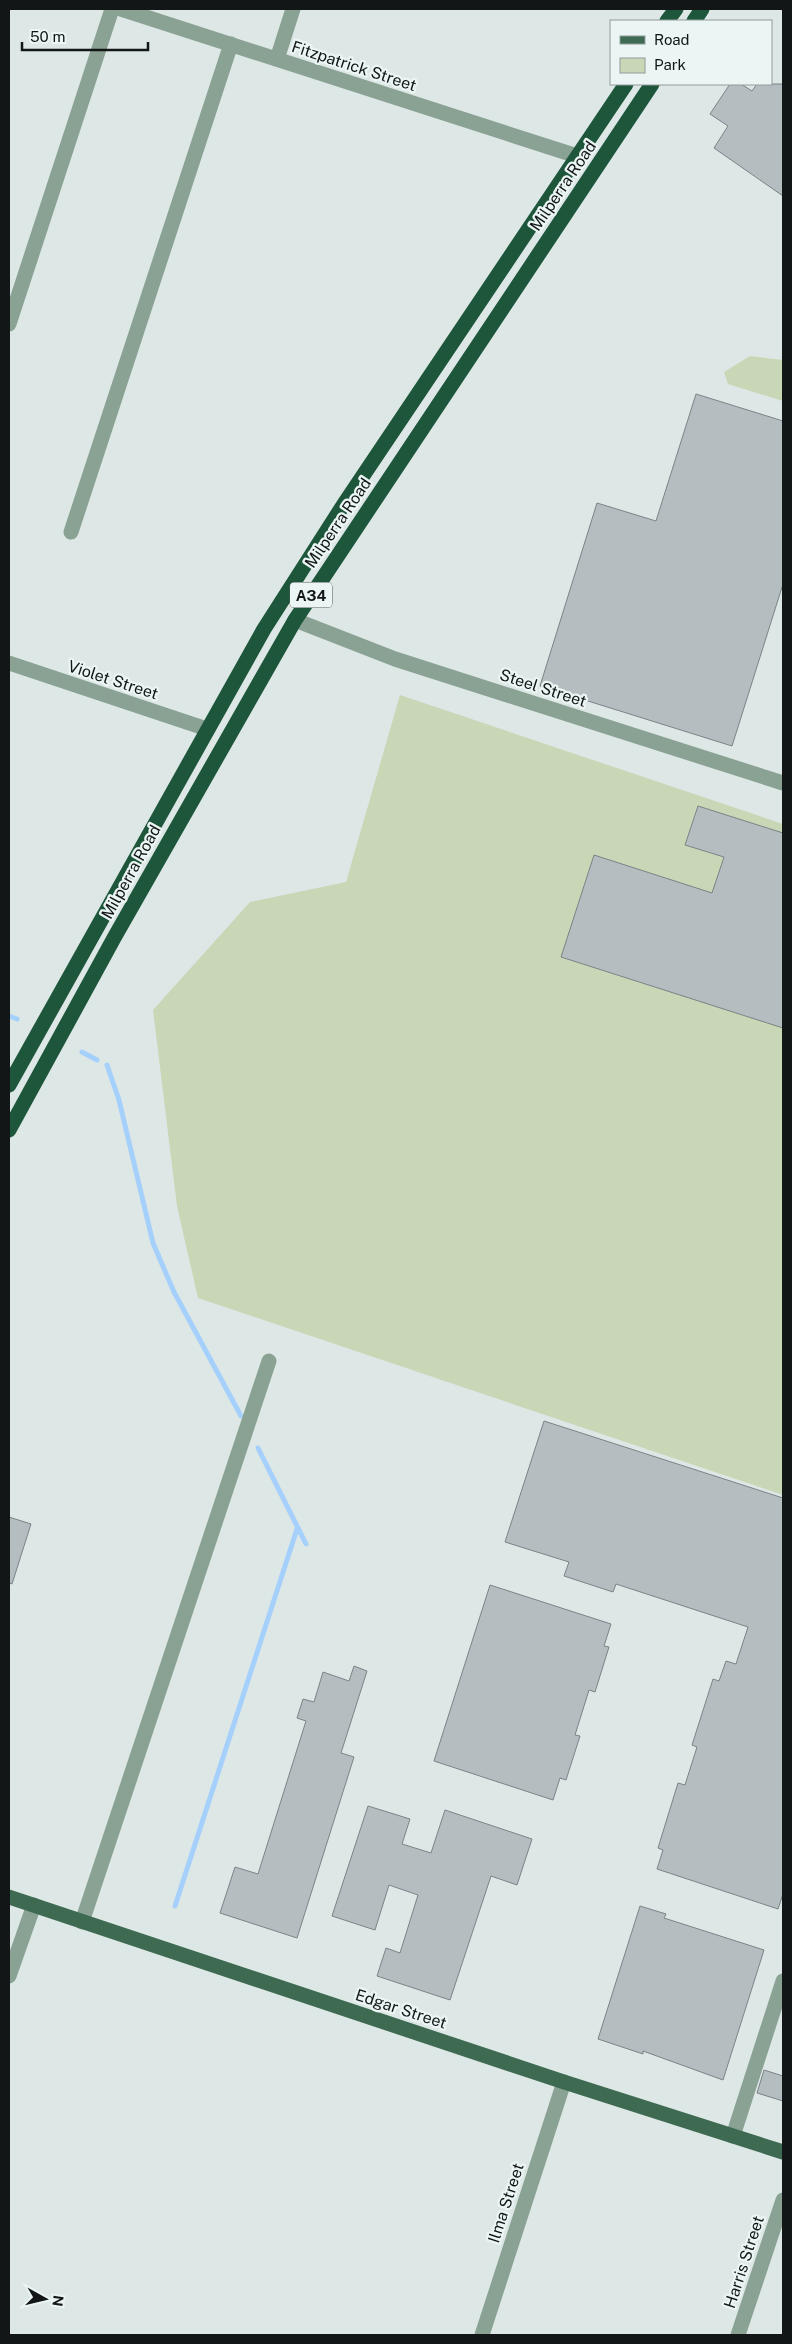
<svg xmlns="http://www.w3.org/2000/svg" width="792" height="2344" font-family="'Public Sans',sans-serif">
	<style>
		.green { fill: #c8d7b6 }
		.lines { fill: none; stroke-linecap: round; stroke-linejoin: round }
		.stream { stroke: #a6d0fc; stroke-width: 5 }
		.building { fill: #b4bdc0; stroke: #7b8386 }
		.minor { stroke: #8aa293; stroke-width: 15 }
		.major { stroke: #3d6a51; stroke-width: 15 }
		.highway { stroke: #1d563a; stroke-width: 15 }
		.labels { text-anchor: middle; dominant-baseline: central; stroke-width: 4.5; stroke-linejoin: round; paint-order: stroke }
		.shield { fill: #eaf5f4; stroke: #535959; stroke-width: 1 }
		.shield-label { font-size: 15px; font-weight: bold; fill: #121616 }
		.street-label { font-size: 16px; fill: #121616; stroke: #eaf5f4 }
	</style>
	<rect width="100%" height="100%" fill="#dde7e6"/>
	<!-- green -->
	<path class="green" d="M750,356l33,4v41l-55,-17 -4,-12z
		M400,695l383,129v671l-585,-197 -21,-92 -24,-196 97,-108 96,-20z"/>
	<g class="lines">
		<!-- stream -->
		<path class="stream" d="M9,1016l8,3
			M82,1052l15,8
			M107,1065l12,35 34,143 21,49 67,124
			M258,1448l48,96
			M175,1906l122,-377"/>
	</g>
	<!-- building -->
	<path class="building" d="M730,84h11l11,7 5,-7h26v112l-69,-48 14,-22 -18,-12z
		M696,394l87,27v163l-51,162 -192,-60 57,-183 59,18z
		M698,806l85,27v195l-222,-71 33,-102 118,38 12,-36 -39,-12z
		M544,1421l239,77v396l-5,15 -121,-40 6,-19 -5,-2 20,-65 7,2 12,-38 -5,-2 21,-66 6,2 7,-20 10,3 12,-37 -132,-43 -3,8 -49,-16 5,-14 -64,-20z
		M9,1517l22,7 -19,60 -3,-1z
		M490,1585l121,39 -7,22 5,1 -14,45 -6,-2 -14,45 5,1 -14,44 -6,-2 -7,22 -119,-39z
		M354,1666l13,5 -26,82 13,4 -57,181 -77,-25 15,-46 23,7 48,-153 -9,-3 6,-19 11,3 9,-30 26,9z
		M368,1806l42,13 -8,25 29,9 14,-43 87,29 -15,46 -26,-9 -41,124 -73,-24 9,-28 14,5 18,-58 -29,-10 -14,45 -43,-14z
		M640,1906l26,8 -2,4 100,32 -41,130 -80,-29v3l-45,-15z
		M764,2070l19,6v25l-26,-8z"/>
	<g class="lines">
		<!-- minor -->
		<path class="minor" d="M121,9l456,147
			M277,59l16,-50
			M9,324l103,-315
			M71,532l160,-488
			M295,620l100,39 388,124
			M9,663l198,66
			M82,1922l187,-561
			M9,1976l25,-71
			M733,2136l50,-155
			M482,2335l82,-253
			M738,2335l45,-135"/>
		<!-- major -->
		<path class="major" d="M9,1897l555,185 219,70"/>
		<!-- highway -->
		<path class="highway" d="M667,21l9,-12
			M694,21l8,-12
			M9,1085l255,-456 80,-125 282,-420
			M9,1130l105,-192 181,-318 357,-536"/>
	</g>
	<g class="labels">
		<!-- shield labels -->
		<rect class="shield" x="290" y="582.5" width="42" height="25" rx="4"/>
		<g class="shield-label">
			<text x="311" y="595">A34</text>
		</g>
		<!-- street labels -->
		<g class="street-label">
			<text transform="translate(354 66) rotate(18)">Fitzpatrick Street</text>
			<text transform="translate(563 186) rotate(-56)">Milperra Road</text>
			<text transform="translate(338 523) rotate(-56)">Milperra Road</text>
			<text transform="translate(113 680) rotate(18)">Violet Street</text>
			<text transform="translate(543 688) rotate(18)">Steel Street</text>
			<text transform="translate(131 872) rotate(-61)">Milperra Road</text>
			<text transform="translate(401 2009) rotate(18)">Edgar Street</text>
			<text transform="translate(506 2203) rotate(-72)">Ilma Street</text>
			<text transform="translate(744 2262) rotate(-72)">Harris Street</text>
		</g>
	</g>
	<!-- border -->
	<rect width="792" height="2344" fill="none" stroke="#121616" stroke-width="20"/>
	<!-- legend -->
	<rect x="610" y="20" width="162" height="65" fill="#eaf5f4" stroke="#949c9b"/>
	<rect x="620" y="36" width="25" height="8" fill="#3d6a51" stroke="#949c9b"/>
	<text x="654" y="45" font-size="15" fill="#121616">Road</text>
	<rect x="620" y="58" width="25" height="15" fill="#c8d7b6" stroke="#949c9b"/>
	<text x="654" y="70" font-size="15" fill="#121616">Park</text>
	<!-- north arrow -->
	<g transform="translate(45 2299) rotate(98)" stroke="#eaf5f4" stroke-width="4" paint-order="stroke">
	<path d="M0-4L9 19L0 12L-9 19Z" fill="#121616"/>
	<text y="-8" font-size="14" font-weight="bold" text-anchor="middle" fill="#121616">N</text>
	</g>
	<!-- scale -->
	<path d="M22 42v8h126v-8" fill="none" stroke="#121616" stroke-width="2.5"/>
	<text x="30" y="42" font-size="15" fill="#121616" stroke="#eaf5f4" stroke-width="4" paint-order="stroke">50 m</text>
</svg>
